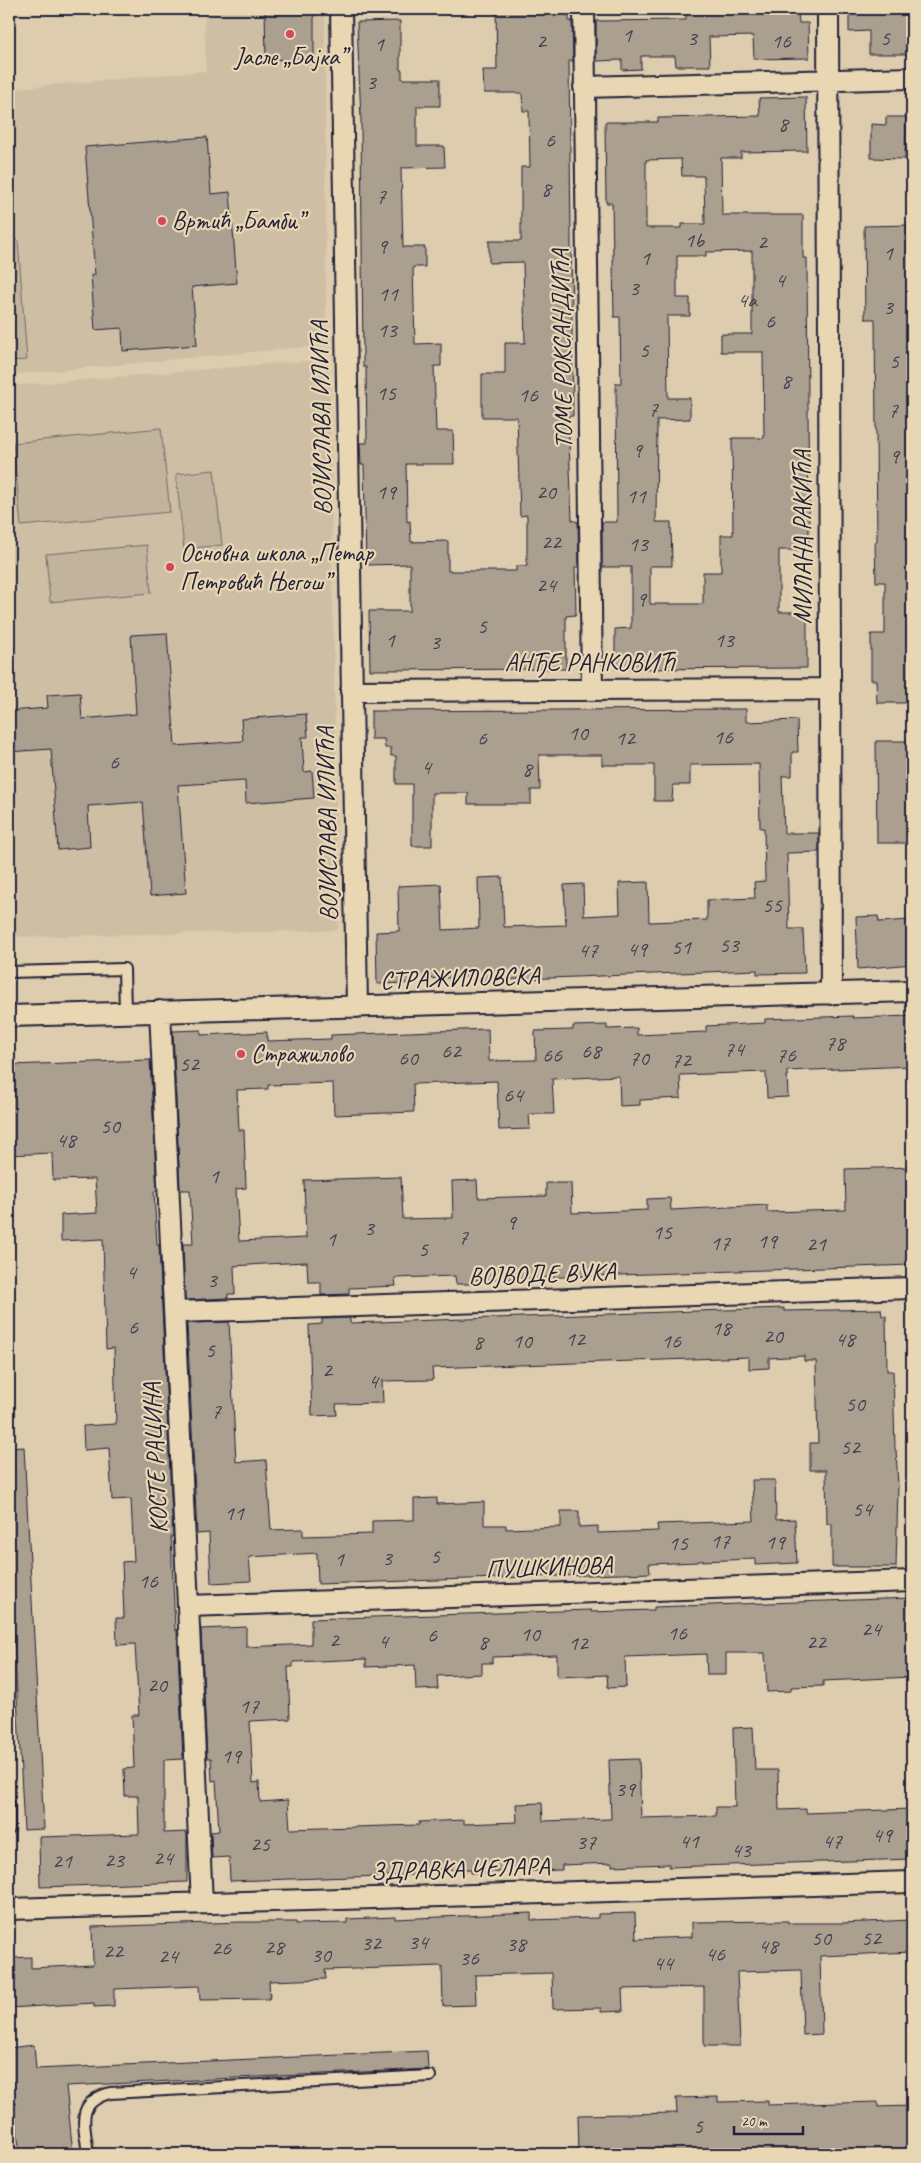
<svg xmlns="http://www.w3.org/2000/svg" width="921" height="2163" font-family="Caveat,sans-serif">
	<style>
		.built { fill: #cebea4 }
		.green { fill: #c1b39c; stroke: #726a6c }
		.building { fill: #ab9f8f; stroke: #22223b; fill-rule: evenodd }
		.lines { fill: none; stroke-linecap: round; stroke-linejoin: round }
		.service-casing { stroke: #22223b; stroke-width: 14 }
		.minor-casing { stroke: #22223b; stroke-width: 24 }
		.service { stroke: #e9d7b4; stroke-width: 10 }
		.minor { stroke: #e9d7b4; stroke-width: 20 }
		.poi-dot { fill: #d1495b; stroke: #e9d7b4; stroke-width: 2 }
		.labels { text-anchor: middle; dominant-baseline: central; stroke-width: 4.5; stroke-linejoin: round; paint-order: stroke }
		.number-label { font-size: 22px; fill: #444150 }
		.poi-label { font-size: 25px; fill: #22223b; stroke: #e9d7b4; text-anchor: start }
		.street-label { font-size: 25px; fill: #22223b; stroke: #e9d7b4 }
	</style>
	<rect width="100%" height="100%" fill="#ddccad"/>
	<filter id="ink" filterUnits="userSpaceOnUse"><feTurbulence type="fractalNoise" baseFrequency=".02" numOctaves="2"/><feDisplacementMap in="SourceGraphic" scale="10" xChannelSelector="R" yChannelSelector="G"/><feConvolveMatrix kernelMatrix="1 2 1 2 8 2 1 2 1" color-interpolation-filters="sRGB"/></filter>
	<g filter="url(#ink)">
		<!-- built -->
		<path class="built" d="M204,9h121l1,336 -317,30v-286l197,-18z
			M329,359l9,571 -329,7v-551z"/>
		<!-- green -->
		<path class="green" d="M18,240l9,120 -18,1v-120z
			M161,428l9,84 -149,14 -8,-83z
			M214,470l8,75 -38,4 -8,-75z
			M147,545l4,48 -101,9 -4,-48z"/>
		<!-- building -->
		<path class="building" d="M265,9h49v50l-48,1z
			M496,9h73v12h3l1,40h-4l4,355h-5l4,104 6,2 1,45h-4l1,48 -10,1v53l-196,1 -1,-59h41v-47l-44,1 -2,-100h-3l-1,-22h7l-1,-76h-3l-2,-247 -4,-98 43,-1v49h2v9h38v27h-23v40h27l1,21 -44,1 2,79h22v20h-12l2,77 26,-1v23h-7l2,65h17l1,33h-48l1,58 3,-1 1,21 37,-1v30h68v-5h11v-51l-7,1 -3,-99h-35v-43h23v-31h20l-2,-81 -34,1v-22h32v-74h9l-1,-56h-6l-1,-18h-38l-1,-23h14z
			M686,9h112l1,14h9l1,35 -55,1 -1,-23 -44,1 1,29h-34l-1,-10h-34v13l-19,1v-10l-26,1v-40l90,-1z
			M849,9h63v45h-43v-23l-20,1z
			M806,97l1,54 -66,1v6h-20l1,57h81v43h4l2,292h-30v62h28v56l-192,1v-40l16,-1v-61h-29v-45h15l-1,-139h5l-1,-66h-6l-2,-114h-6l-1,-81h53v-4l102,-2 -1,-18zM681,159l1,17h22l1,48h-23v4h-36v-68zM752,251v83h-31v18h42l1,86h-32l1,97h-12v37h-18v32h-53v-38h22l-1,-44h-15l1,-102 33,-1v-21h-22l-1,-82h23v-18h-13v-42h29v-4z
			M886,117h20l-1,42 -34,-1v-34l15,1z
			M207,137l4,57 19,-2 7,91 -45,4 5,58 -74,6 -1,-23 -27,2 -4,-55h4l-10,-128z
			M912,225v255h-3v62h3v161h-35l-1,-23h-5v-46h14v-52h-9l-1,-40h2l-2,-223h-10l-1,-93z
			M167,633l8,113 68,-5 -2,-22 65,-5 2,23h-6l2,35 8,-1 2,27 -68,5 -1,-22 -67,4 8,108 -36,3 -7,-94 -55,4 2,41 -32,3 -7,-101 -42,3v-41l39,-3 -1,-13 33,-2 2,26 54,-5 -5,-79z
			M746,709v13l51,-2 1,32h-6v24h-10l2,57h35v19l-32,1 2,76h14l2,44 -48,1v-4l-285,11v-4l-56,2v4l-39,1 -1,-52 23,-1 -1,-45 43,-2 2,46 36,-2 -1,-50 24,-1 2,50 62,-2 -2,-40 19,-1 1,32 36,-2 -1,-31 29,-1 1,40 58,-2v-20l48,-2 -1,-16 11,-1 -1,-53h-4l-1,-64 -69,1v20h-17l-1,16h-18v-36h-52v-10h-63l1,35h-9v14h-63v-11h-36v53h-20v-62h-16v-28h-5v-8h-6l-1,-9h-13v-28z
			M876,741h36v102h-35z
			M878,916l1,6 31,-2 2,44 -54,5 -2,-52z
			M853,1016v2l57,-2 2,50 -125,5 1,26 -21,1 -1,-26 -86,3 1,23 -41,2v5l-20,1 -1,-30 -67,3 2,35h-25l1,15 -31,1 -2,-49 -84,3 1,28 -80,3 -1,-32 -65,2v4l-31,1 2,40h5l2,58 -10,1 3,52 67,-3 -2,-58 97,-3 2,42 50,-1 -1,-37 25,-1 1,18 68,-2v-13h25l1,30 75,-3v-11l23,-1 1,12 96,-5v7l79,-2 -1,-41 67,-2v98l-438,15v4h-18l-1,-8 -60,2 1,8 -47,2v6l-28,1v-13h-13l-1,-20 -43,2 -30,2 1,28h-7v4l-43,2 -2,-56h10l-3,-54h-10l-7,-159 28,-1v5l66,-3v9l64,-2v-4l157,-6 1,32 47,-1 -1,-29 38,-1v-4l34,-1v4l30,-1v7l69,-3v-6l59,-3v-4z
			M150,1060l7,131h-3l3,54h2l14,291h-2l3,70 1,24h2l6,129 -19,1v73l23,-1v50l-147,5 -1,-50 100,-3 -1,-38h-13l-1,-27 10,-1 -2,-53h7l-4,-71 -18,1 -1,-27h8l-2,-56 12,-1 -3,-62 -19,1 -3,-52 -25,2 -1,-24 33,-2 -2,-76 -8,1 -3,-110 -42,2v-26l36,-2 -2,-34 -42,1 -1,-27 -43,2v-90z
			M784,1308v3l97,-2 1,7h4l1,55h6l2,79h1l2,36 -2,81h-64v-43h-5l-1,-54h-16v-27h8l-2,-82h-12v-5l-35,2v10l-20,1v-12l-317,11 1,12 -51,1 1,22 -47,1 1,11 -25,1 -3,-91 13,-1v-5l28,-1v5z
			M229,1322l7,140 30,-2 5,70 32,-1v7l69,-2v-13l42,-1v-21l23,-1v6l47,-2v23h22v4l55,-2v-16h18v16l19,-1v7l60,-2 -1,-7 97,-3 -2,-41h23l1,40 19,-1 2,44 -42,2v-6l-57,2v1l-49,2 1,9 -332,11 -1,-31 -68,4 2,24 -40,2 -2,-50 -12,1 -10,-211z
			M24,1447l20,382 -20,1 -15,-290v-92z
			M912,1598v79l-89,4v5l-32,1v4l-24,1 -2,-39h-39v22h-19l-1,-21 -81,3 1,30 -18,1 -1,-13 -50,2v-22l-65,2v6h-10v11l-45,2 1,13 -22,1 -1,-25 -49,2v-8l-73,3v5h-5l2,52 -40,2 3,62 6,-1 1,20 28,-2 2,29 129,-4v-3l45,-2v4l53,-2 -1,-18 26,-1 1,18 68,-2 -2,-59 30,-1 2,59 75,-2v-9h19l-2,-79 20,-1 2,43h23l1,40 27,-1v4l106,-4v50l-243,8v-3l-57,2v-3l-50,2v5l-91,3v-4l-58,2v4l-183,6 -1,-24 -17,1 -1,-26 8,-1 -3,-51 -4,1 -1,-23h-4l-6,-129 45,-2v20l65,-3v-25l280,-9v2l63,-2v-3z
			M531,1913v7l67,-2v-4l37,-1 1,26 56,-2v-15l96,-1v2h54l70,-3v32l-92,4 2,78 -19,1 -2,-65 -64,2 3,74h-36v-59l-82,2 1,22 -22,1v-4l-48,1 -1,-36 -77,2 1,30 -33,1 -1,-40 -117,4 1,9 -57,2 1,18 -70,1 -1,-14 -85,3v17l-20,1v-4l-85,5v-50l22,-1v11l62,-3 -1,-38 150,-5h54v2l51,-1v-4l48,-2v2z
			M34,2045l2,24 391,-18 1,18 -362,17 7,68h-53l-8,-62h-3v-44z
			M718,2097v5l50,-1v4l110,-3v5l34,-1v48h-333l-1,-39 99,-2 -1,-15z"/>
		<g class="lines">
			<!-- service casing -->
			<g class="service-casing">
				<path id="service" d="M9,972l115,-3 1,43
					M9,1804v25
					M88,2154c-3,-29 -14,-51 22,-61l320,-17"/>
			</g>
			<!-- minor casing -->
			<g class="minor-casing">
				<path id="minor" d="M341,9l16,998
					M584,9l8,680
					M828,9l3,985
					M584,87l328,-9
					M351,691l478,-2
					M160,1011l42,892
					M9,1016l903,-25
					M174,1312l738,-24
					M188,1606l724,-25
					M9,1909l903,-27"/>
			</g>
			<!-- service -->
			<use href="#service" class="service"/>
			<!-- minor -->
			<use href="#minor" class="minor"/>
		</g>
	</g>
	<!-- markers -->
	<g class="poi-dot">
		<circle cx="290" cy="34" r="5"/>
		<circle cx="162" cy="221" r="5"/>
		<circle cx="170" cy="567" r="5"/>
		<circle cx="241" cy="1054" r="5"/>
	</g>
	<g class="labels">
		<!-- number labels -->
		<g class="number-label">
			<text x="627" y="35">1</text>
			<text x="692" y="38">3</text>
			<text x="885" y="38">5</text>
			<text x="541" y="41">2</text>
			<text x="781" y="41">16</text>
			<text x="379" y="44">1</text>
			<text x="371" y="82">3</text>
			<text x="783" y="124">8</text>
			<text x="550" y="140">6</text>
			<text x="546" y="189">8</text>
			<text x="381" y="196">7</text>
			<text x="694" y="240">1b</text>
			<text x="762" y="242">2</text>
			<text x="382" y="246">9</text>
			<text x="888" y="253">1</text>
			<text x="645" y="258">1</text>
			<text x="780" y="280">4</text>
			<text x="634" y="288">3</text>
			<text x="388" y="294">11</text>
			<text x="747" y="300">4a</text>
			<text x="888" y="307">3</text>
			<text x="770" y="321">6</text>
			<text x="387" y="330">13</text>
			<text x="644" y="350">5</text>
			<text x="894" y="361">5</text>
			<text x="786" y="381">8</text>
			<text x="386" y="393">15</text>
			<text x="528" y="395">16</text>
			<text x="653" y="409">7</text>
			<text x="893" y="410">7</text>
			<text x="637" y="450">9</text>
			<text x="894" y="456">9</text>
			<text x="386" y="492">19</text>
			<text x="546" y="492">20</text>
			<text x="636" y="496">11</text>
			<text x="551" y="542">22</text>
			<text x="638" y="544">13</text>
			<text x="546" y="585">24</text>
			<text x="641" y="599">9</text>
			<text x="482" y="626">5</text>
			<text x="390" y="640">1</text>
			<text x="724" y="640">13</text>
			<text x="435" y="642">3</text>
			<text x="578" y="733">10</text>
			<text x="723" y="737">16</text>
			<text x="482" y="738">6</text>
			<text x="625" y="738">12</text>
			<text x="114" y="762">6</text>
			<text x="426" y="767">4</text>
			<text x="527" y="769">8</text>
			<text x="772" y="905">55</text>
			<text x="729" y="945">53</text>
			<text x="681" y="947">51</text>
			<text x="637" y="949">49</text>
			<text x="588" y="950">47</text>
			<text x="835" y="1043">78</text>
			<text x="734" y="1049">74</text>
			<text x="451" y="1051">62</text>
			<text x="591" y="1051">68</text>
			<text x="552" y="1055">66</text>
			<text x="786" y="1055">76</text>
			<text x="408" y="1058">60</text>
			<text x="639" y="1058">70</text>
			<text x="681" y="1060">72</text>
			<text x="189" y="1064">52</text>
			<text x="513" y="1095">64</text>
			<text x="110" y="1126">50</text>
			<text x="66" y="1140">48</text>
			<text x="214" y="1176">1</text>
			<text x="511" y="1222">9</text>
			<text x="369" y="1228">3</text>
			<text x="662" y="1232">15</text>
			<text x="463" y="1237">7</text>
			<text x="331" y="1239">1</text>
			<text x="767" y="1241">19</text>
			<text x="720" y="1243">17</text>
			<text x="816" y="1244">21</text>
			<text x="423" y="1249">5</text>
			<text x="131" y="1272">4</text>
			<text x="212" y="1280">3</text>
			<text x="133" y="1327">6</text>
			<text x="721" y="1328">18</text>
			<text x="773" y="1336">20</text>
			<text x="575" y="1339">12</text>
			<text x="845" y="1339">48</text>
			<text x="522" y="1341">10</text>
			<text x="671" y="1341">16</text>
			<text x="478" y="1342">8</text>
			<text x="210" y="1350">5</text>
			<text x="327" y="1370">2</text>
			<text x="373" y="1381">4</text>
			<text x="855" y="1404">50</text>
			<text x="216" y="1411">7</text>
			<text x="850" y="1447">52</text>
			<text x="862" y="1509">54</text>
			<text x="234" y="1513">11</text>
			<text x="720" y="1541">17</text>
			<text x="775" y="1542">19</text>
			<text x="678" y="1543">15</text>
			<text x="435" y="1556">5</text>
			<text x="387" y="1558">3</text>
			<text x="339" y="1559">1</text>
			<text x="148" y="1581">16</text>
			<text x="871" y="1629">24</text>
			<text x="677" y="1633">16</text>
			<text x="530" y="1634">10</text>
			<text x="432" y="1635">6</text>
			<text x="334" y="1640">2</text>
			<text x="383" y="1641">4</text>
			<text x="483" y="1642">8</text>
			<text x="816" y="1642">22</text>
			<text x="578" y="1643">12</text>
			<text x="157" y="1685">20</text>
			<text x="249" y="1706">17</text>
			<text x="231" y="1756">19</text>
			<text x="625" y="1789">39</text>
			<text x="882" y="1835">49</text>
			<text x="689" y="1841">41</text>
			<text x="832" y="1841">47</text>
			<text x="586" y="1842">37</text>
			<text x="260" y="1844">25</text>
			<text x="741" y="1850">43</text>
			<text x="163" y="1858">24</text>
			<text x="114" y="1860">23</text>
			<text x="62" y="1861">21</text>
			<text x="821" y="1938">50</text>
			<text x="871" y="1938">52</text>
			<text x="418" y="1942">34</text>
			<text x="371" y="1943">32</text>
			<text x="516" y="1944">38</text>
			<text x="768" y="1946">48</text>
			<text x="274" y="1947">28</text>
			<text x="221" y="1948">26</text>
			<text x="113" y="1951">22</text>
			<text x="715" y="1954">46</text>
			<text x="321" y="1955">30</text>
			<text x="168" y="1956">24</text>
			<text x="469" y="1958">36</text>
			<text x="663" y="1963">44</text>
			<text x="698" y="2126">5</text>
		</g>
		<!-- poi labels -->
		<g class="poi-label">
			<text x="290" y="57" text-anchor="middle">Јасле „Бајка”</text>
			<text x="172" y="221">Вртић „Бамби”</text>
			<text x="180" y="553">Основна школа „Петар<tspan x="180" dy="29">Петровић Његош”</tspan></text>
			<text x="251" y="1054">Стражилово</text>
		</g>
		<!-- street labels -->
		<g class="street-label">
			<text transform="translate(562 349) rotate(-91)">ТОМЕ РОКСАНДИЋА</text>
			<text transform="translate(321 418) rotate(-91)">ВОЈИСЛАВА ИЛИЋА</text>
			<text transform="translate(803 537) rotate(-90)">МИЛАНА РАКИЋА</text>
			<text x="590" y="663">АНЂЕ РАНКОВИЋ</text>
			<text transform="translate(327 824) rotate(-91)">ВОЈИСЛАВА ИЛИЋА</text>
			<text transform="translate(460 978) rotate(-2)">СТРАЖИЛОВСКА</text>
			<text transform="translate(542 1274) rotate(-2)">ВОЈВОДЕ ВУКА</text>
			<text transform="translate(155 1458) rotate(-93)">КОСТЕ РАЦИНА</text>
			<text transform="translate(549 1567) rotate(-2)">ПУШКИНОВА</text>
			<text transform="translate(460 1869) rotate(-2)">ЗДРАВКА ЧЕЛАРА</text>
		</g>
	</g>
	<!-- margin -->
	<rect width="921" height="2163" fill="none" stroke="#e9d7b4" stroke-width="30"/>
	<rect x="15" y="15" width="891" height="2133" fill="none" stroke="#22223b" stroke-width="2" filter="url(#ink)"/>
	<!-- scale -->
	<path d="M734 2126v8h69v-8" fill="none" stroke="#22223b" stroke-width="2.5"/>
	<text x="741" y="2126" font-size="15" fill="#22223b" stroke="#e9d7b4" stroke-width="4" paint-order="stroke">20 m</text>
</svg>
